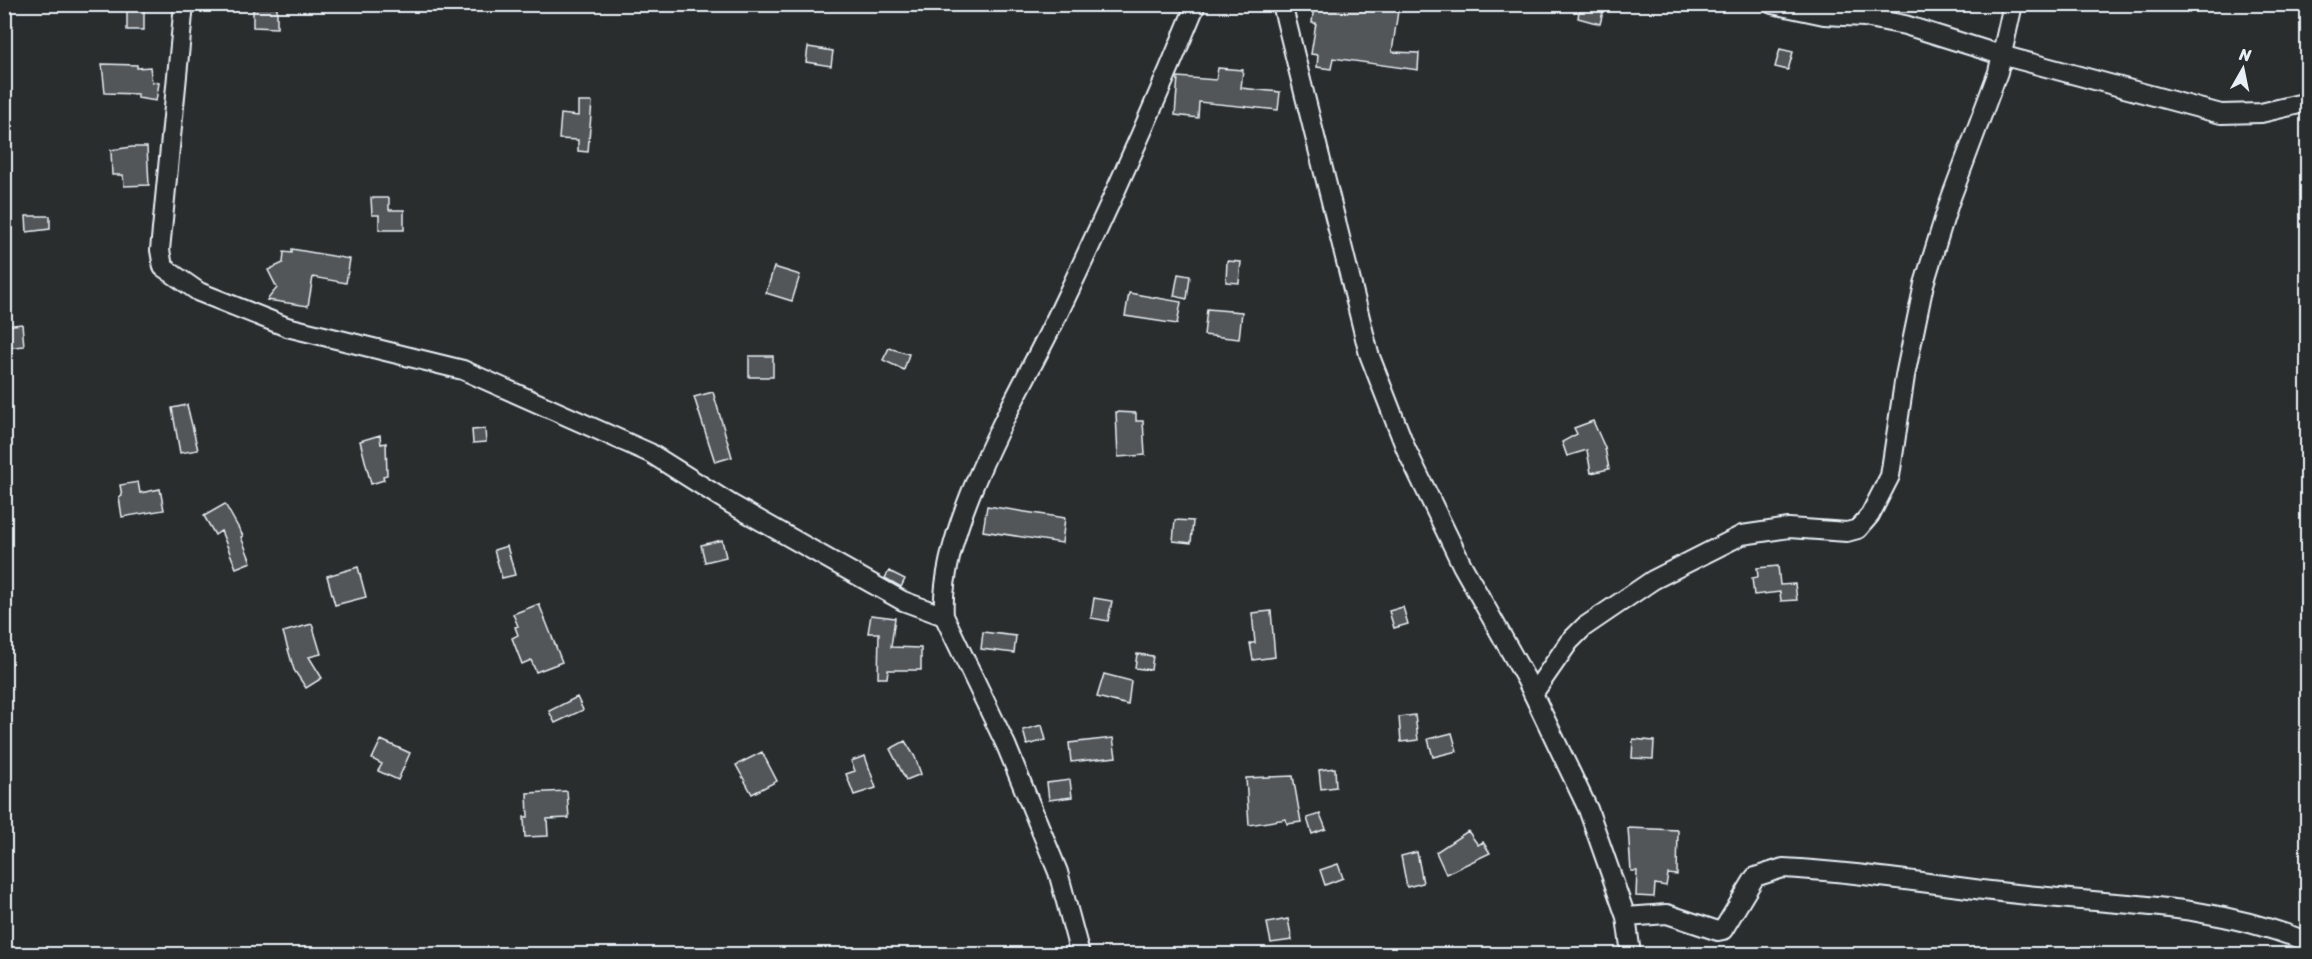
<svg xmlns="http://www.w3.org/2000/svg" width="2312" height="959" font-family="Sriracha,sans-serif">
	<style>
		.building { fill: #535759; stroke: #e8f1f8; stroke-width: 1.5 }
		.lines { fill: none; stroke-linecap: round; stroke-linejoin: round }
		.minor-casing { stroke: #e8f1f8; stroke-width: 22 }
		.minor { stroke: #2a2d2e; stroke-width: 18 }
	</style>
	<rect width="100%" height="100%" fill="#2a2d2e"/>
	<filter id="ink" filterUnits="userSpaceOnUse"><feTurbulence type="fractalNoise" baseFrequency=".0167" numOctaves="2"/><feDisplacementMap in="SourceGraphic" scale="12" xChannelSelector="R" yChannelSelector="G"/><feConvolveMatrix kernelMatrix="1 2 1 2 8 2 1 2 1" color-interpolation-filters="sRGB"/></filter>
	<g filter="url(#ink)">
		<!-- building -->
		<path class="building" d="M253,4l24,1v23l-24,-1z
			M1314,4h85l-7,48 27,1 -1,17 -85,-12 -2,11 -14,-2 1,-12 -7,-1 5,-31h-4z
			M1580,4h25l-5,20 -22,-6z
			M127,6h17v24h-17z
			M808,47l25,4 -2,15 -25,-4z
			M1780,49l13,3 -5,18 -13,-3z
			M102,64l35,1v3l13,-1 2,15 7,1 -3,18 -18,-3v-4l-33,-1z
			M1218,68l25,2 -2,18 39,4 -2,18 -79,-8 -1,16 -23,-3 3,-38 38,3z
			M578,102h14l-4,50 -10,-1v-11l-19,-1 2,-25 17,2z
			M132,147h15l2,38 -25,1 -1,-11h-11l-1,-25z
			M371,198h18v12h15v20h-25v-15h-7z
			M26,216h24v13l-23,3z
			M292,249l58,10 -4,24 -33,-6 -5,29 -41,-6 10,-12 -9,-18 15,-7 1,-11 8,1z
			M1227,261l14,1 -2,21 -13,-1z
			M774,267l26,8 -8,26 -26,-8z
			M1178,274l12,2 -3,23 -13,-3z
			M1129,293l52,9 -4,22 -52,-8z
			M1207,309l35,3 -3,27 -35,-4z
			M22,324l2,22 -20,2v-22z
			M889,348l20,6 -5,16 -21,-10z
			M749,356h24v21h-24z
			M713,392l19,65 -17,5 -21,-65z
			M187,405l11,45 -18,3 -8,-45z
			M1116,412l20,1v8h7l2,34 -27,2z
			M1593,421l12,27 4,21 -18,4 -4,-23 -20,6 -5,-14 15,-8 -3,-6z
			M485,429l1,13 -13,1 -1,-13z
			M380,435l1,9 5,-1 1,32 -4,1 1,4 -13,4 -11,-43z
			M138,482l2,11 20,-4 4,21 -42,7 -3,-20 3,-1 -2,-11z
			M225,504l18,32 -2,1 10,25 -15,6 -15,-37 -6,4 -11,-19z
			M987,506l78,12 -3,25 -79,-12z
			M1175,520l18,1 -2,22 -18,-2z
			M722,540l4,17 -21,5 -4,-17z
			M507,546l8,29 -13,3 -8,-28z
			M1778,566l2,19 15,-1 2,16 -16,1 -1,-9 -26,3 -2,-17 6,-1 -1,-9z
			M358,567l8,30 -31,8 -8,-29z
			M889,571l16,8 -4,8 -16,-9z
			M1094,598l18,3 -4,20 -17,-3z
			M539,604l23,58 -26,10 -5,-12 -9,4 -10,-26 6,-3 -3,-8 3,-1 -5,-12z
			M1403,607l5,17 -14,4 -5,-17z
			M1271,611l4,46 -22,3 -3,-17h5l-3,-30z
			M871,615l24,3 -4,29 30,1v22h-33l-1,8h-9l1,-45h-11z
			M312,624l9,30 -12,3 13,21 -16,10 -12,-18 -11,-38z
			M983,632l33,4 -2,17 -33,-4z
			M1137,654l16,2 -2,14 -16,-2z
			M1104,674l27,7 -3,24 -31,-8z
			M577,697l6,13 -28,13 -6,-12z
			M1415,715l3,25 -17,2 -2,-25z
			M1042,725l4,15 -19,5 -4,-15z
			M1452,733l5,18 -24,6 -5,-18z
			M1113,738l3,19 -45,5 -2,-19z
			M1633,739l21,2 -1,18 -21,-1z
			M381,740l29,13 -12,27 -20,-9 4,-7 -10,-5z
			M905,741l10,16 6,17 -15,6 -16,-31z
			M762,752l15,29 -25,13 -16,-29z
			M865,756l11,32 -22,7 -8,-21 9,-3 -4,-10z
			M1335,768l1,19 -15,2 -2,-19z
			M1293,776l8,46 -14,2 -1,-5 -37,6 -3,-47z
			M1070,780l2,17 -23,3 -2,-17z
			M567,791l2,27 -22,1 1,17 -23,1 -1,-20h4l-1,-24z
			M1320,814l6,15 -14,5 -5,-16z
			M1628,828l50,2 -1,45 -9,-1 -2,12 -11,-2 -1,13 -18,-1 1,-25h-6z
			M1468,831l10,14 5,-3 7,11 -44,21 -10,-22z
			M1417,852l6,31 -16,4 -6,-31z
			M1338,864l5,14 -18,7 -5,-15z
			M1288,919l4,21 -21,3 -4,-20z"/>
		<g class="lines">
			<!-- minor casing -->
			<g class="minor-casing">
				<path id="minor" d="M184,4l-24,246 3,17 36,25 88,35 176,43 187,83 81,51 106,60 66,37 41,15
					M1282,4l87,350 37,95 56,116 64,114 62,130 38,108 5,37
					M1772,4l52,11 40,2 41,8 96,30 220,59 40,-1 47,-11
					M1533,694l36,-52 15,-15 69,-47 89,-45 47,-7 58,4 11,-3 12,-14 20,-39 15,-100 19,-92 25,-81 49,-131 15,-68
					M1626,917l41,-3 51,17 5,-1 32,-53 28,-9c82,4 163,19 244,27 101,11 183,8 281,47
					M1080,954l-22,-82 -52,-127 -62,-129c-6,-91 77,-224 117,-308 48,-100 93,-201 135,-304"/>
			</g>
			<!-- minor -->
			<use href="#minor" class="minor"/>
		</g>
	</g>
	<!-- margin -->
	<rect width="2312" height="959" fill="none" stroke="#2a2d2e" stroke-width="24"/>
	<rect x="12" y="12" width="2288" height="935" fill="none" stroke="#e8f1f8" stroke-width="2" filter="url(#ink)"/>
	<!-- north arrow -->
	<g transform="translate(2243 69) rotate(9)" stroke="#2a2d2e" stroke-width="4.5" paint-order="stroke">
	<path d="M0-4.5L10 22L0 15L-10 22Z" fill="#e8f1f8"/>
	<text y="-9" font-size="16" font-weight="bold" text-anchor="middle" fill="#e8f1f8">N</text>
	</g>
</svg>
